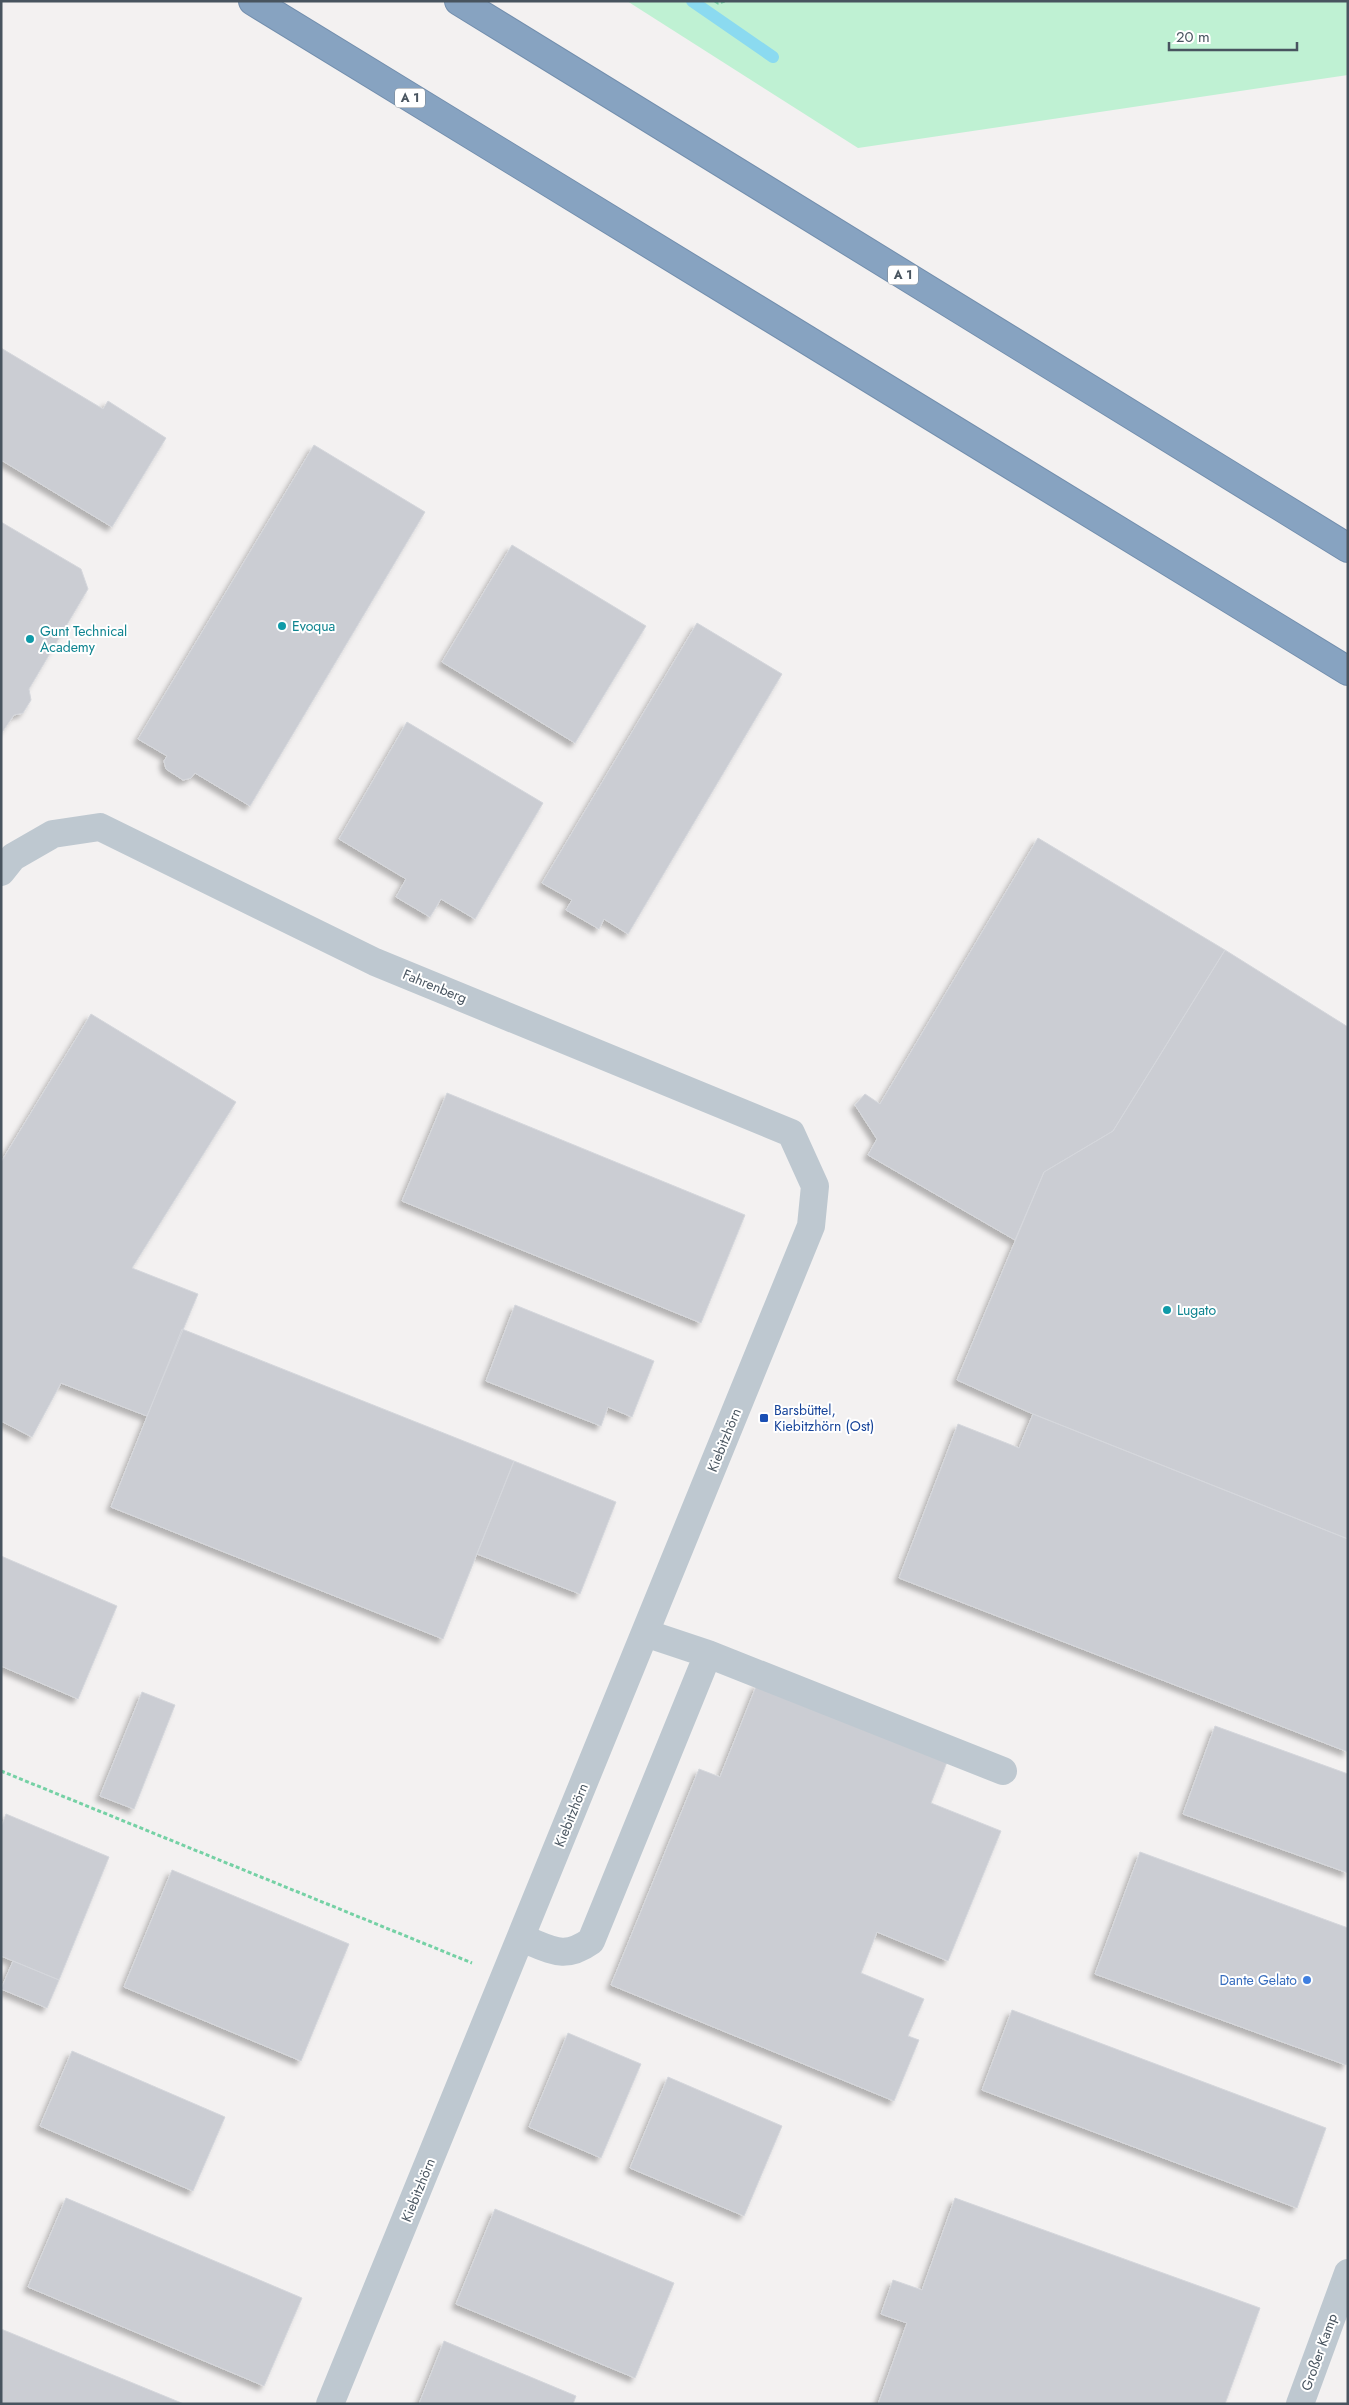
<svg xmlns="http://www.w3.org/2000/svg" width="1349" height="2405" font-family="Jost,sans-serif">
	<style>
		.green { fill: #bff1d3 }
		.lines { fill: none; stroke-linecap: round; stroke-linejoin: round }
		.stream { stroke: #8bdaf0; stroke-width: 12 }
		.building { fill: #cbcdd3; stroke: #d5d7dc; filter: url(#shadow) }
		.highway-casing { stroke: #728ead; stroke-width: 30 }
		.path { stroke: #75d1a5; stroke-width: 3; stroke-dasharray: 4 2.5; stroke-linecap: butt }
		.minor { stroke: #bec8d0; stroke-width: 28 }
		.highway { stroke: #87a3c1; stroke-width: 28 }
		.culture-dot { fill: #0f9aa8; stroke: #fff; stroke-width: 2 }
		.transit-dot { fill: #1a4fb4; stroke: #fff; stroke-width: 2 }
		.shop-dot { fill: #3f7fe0; stroke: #fff; stroke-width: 2 }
		.labels { text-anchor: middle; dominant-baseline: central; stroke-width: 4; stroke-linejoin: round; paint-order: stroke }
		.shield { fill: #fff; stroke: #7f878f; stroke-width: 1 }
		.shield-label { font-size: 12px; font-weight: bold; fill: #48545f }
		.culture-label { font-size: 14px; fill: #0d838f; stroke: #fff; text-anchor: start }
		.street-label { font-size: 14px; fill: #48545f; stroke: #fff }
		.transit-label { font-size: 14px; fill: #164399; stroke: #fff; text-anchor: start }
		.shop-label { font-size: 14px; fill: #366cbe; stroke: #fff; text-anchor: end }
	</style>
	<defs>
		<filter id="shadow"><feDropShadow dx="-4.5" dy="4.5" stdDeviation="2.5" flood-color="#0004"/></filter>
	</defs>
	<rect width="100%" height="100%" fill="#f3f1f1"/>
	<!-- green -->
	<path class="green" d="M627,1h721v74l-490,73z"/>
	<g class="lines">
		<!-- stream -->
		<path class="stream" d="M692,1l81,56"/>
	</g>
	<!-- building -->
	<path class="building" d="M1,348l102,61 5,-8 58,37 -54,89 -111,-67z
		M314,445l111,67 -175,294 -55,-33 -4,5 -8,2 -17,-11 -2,-8 3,-5 -29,-17z
		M1,522l80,47 7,20 -59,100 2,11 -8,13 -9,2 -13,19z
		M512,545l134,81 -71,117 -133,-81z
		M697,623l85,51 -154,260 -24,-15 -5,10 -33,-19 6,-10 -30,-17z
		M407,722l136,81 -68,116 -34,-20 -11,18 -34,-20 10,-18 -67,-40z
		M1038,838l187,112 -112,181 -69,41 -29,68 -147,-85 9,-16 -22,-34 10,-11 15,10z
		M1225,950l123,77v512l-315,-125 -76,-34 87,-208 69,-41z
		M91,1014l145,88 -104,166 66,26 -51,122 -86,-33 -29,54 -31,-16v-259z
		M447,1093l298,122 -44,108 -299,-122z
		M515,1305l139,56 -22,56 -24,-10 -7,19 -115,-45z
		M182,1329l332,132 -71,178 -332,-132z
		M1033,1414l315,125v213l-449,-174 59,-154 61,24z
		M514,1461l102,41 -36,92 -103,-40z
		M1,1556l116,50 -39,93 -77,-33z
		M757,1684l190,78 -16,41 70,28 -53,130 -71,-29 -16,41 63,26 -16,37 11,4 -25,61 -283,-116 88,-216 21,8z
		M142,1692l33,13 -41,104 -34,-13z
		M1215,1726l133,48v99l-165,-59z
		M6,1814l103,43 -50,123 -58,-24v-129z
		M1140,1852l208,76v132l-2,5 -251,-91z
		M172,1870l177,74 -48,117 -177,-74z
		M13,1961l46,19 -12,28 -46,-19z
		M1012,2010l314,118 -29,80 -315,-118z
		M568,2033l73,31 -40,94 -72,-31z
		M72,2051l153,66 -32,74 -153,-65z
		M668,2077l114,49 -38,90 -114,-48z
		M66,2198l236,100 -38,88 -236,-99z
		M955,2198l305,110 -35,96h-347l29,-81 -26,-9 12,-34 29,10z
		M495,2209l179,74 -39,95 -179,-74z
		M1,2329l183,75h-183z
		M444,2341l132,55 -3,8h-154z"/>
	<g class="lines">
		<!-- highway casing -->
		<g class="highway-casing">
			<path id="highway" d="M253,1l1095,670
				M459,1l889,547"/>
		</g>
		<!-- path -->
		<path class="path" d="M715,1l3,2 7,-2
			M1,1771l471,192"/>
		<!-- minor -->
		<path class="minor" d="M1,872l12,-15 40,-23 47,-7 275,135 416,171 24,53 -4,40 -481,1178
			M708,1654l295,117
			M521,1938c30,11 42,23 70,3l117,-287 -63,-21
			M1300,2404l48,-131"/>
		<!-- highway -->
		<use href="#highway" class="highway"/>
	</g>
	<!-- markers -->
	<g class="culture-dot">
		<circle cx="282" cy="626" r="5"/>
		<circle cx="30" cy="639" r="5"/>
		<circle cx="1167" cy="1310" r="5"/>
	</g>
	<rect class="transit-dot" x="759" y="1413" width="10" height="10" rx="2.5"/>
	<circle class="shop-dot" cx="1307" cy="1980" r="5"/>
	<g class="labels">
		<!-- shield labels -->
		<g class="shield">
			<rect x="395" y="88.5" width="30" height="19" rx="4"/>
			<rect x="888" y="265.5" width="30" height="19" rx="4"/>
		</g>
		<g class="shield-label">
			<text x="410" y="98">A 1</text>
			<text x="903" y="275">A 1</text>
		</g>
		<!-- culture labels -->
		<g class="culture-label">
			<text x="292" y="626">Evoqua</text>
			<text x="40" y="631">Gunt Technical<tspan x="40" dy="16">Academy</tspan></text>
			<text x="1177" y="1310">Lugato</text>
		</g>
		<!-- street labels -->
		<g class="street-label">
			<text transform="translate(435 986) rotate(22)">Fahrenberg</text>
			<text transform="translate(724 1440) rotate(-68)">Kiebitzhörn</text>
			<text transform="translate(571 1815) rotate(-68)">Kiebitzhörn</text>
			<text transform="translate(418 2190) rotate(-68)">Kiebitzhörn</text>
			<text transform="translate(1319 2352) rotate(-70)">Großer Kamp</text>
		</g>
		<!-- transit labels -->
		<g class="transit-label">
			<text x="774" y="1410">Barsbüttel,<tspan x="774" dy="16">Kiebitzhörn (Ost)</tspan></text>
		</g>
		<!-- shop labels -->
		<g class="shop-label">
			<text x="1297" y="1980">Dante Gelato</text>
		</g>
	</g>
	<!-- border -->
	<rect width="1349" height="2405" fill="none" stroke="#48545f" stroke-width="5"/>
	<!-- scale -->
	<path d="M1169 42v8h128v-8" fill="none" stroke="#48545f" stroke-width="2.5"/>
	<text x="1176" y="42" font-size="15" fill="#48545f" stroke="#ffffff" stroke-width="4" paint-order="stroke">20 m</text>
</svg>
